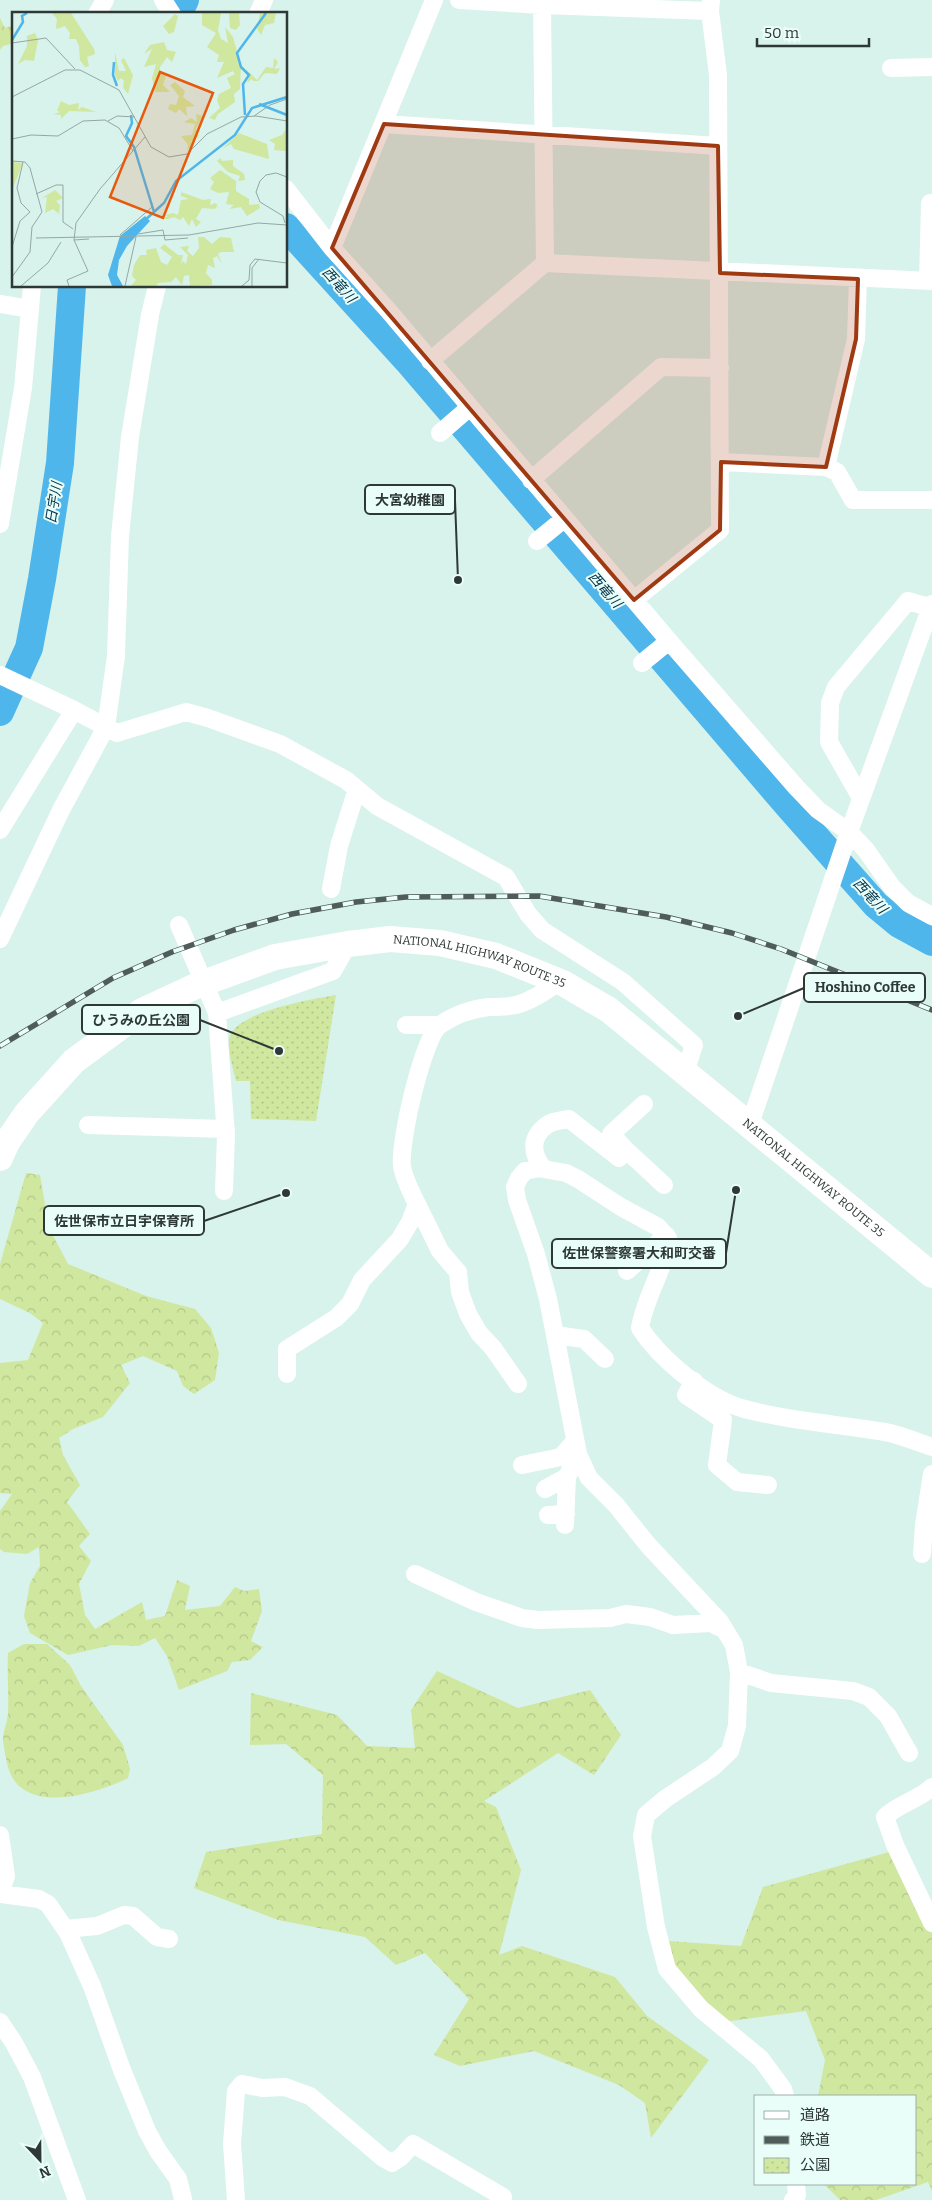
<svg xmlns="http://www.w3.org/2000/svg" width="932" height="2200" font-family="Bitter,'Noto Sans JP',serif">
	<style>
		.forest { fill: url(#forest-crowns) }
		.park { fill: url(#park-dots) }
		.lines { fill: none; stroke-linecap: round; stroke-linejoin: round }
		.river { stroke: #4eb6eb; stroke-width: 28 }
		.minor { stroke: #fff; stroke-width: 18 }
		.highway { stroke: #fff; stroke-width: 26 }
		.rail-casing { stroke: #4f5c59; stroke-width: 5.5 }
		.rail { stroke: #e9fef9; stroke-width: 4; stroke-dasharray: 11; stroke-linecap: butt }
		.marked { fill: #9f3911; fill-opacity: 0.2; stroke: #9f3911; stroke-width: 4; stroke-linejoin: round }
		.labels { text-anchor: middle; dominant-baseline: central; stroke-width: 4; stroke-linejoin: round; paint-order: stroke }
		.street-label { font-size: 12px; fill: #2e3835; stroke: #e9fef9 }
		.water-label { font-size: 14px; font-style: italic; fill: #033248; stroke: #e9fef9 }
		.inset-river { fill: none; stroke: #4eb6eb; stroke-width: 2.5 }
		.inset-road { fill: none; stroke: #94a8a3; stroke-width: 1 }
		.view { fill: #e8590c; fill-opacity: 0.15; stroke: #e8590c; stroke-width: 2.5 }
		.inset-edge { fill: none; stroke: #2e3835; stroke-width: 2.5 }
		.leader { fill: none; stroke: #2e3835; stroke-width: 2 }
		.callout-dot { fill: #2e3835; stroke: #e9fef9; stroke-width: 2 }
		.callout { fill: #e9fef9; stroke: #2e3835; stroke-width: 2 }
		.callout-label { font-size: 14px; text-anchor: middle; font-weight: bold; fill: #2e3835 }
	</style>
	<defs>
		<pattern id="forest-crowns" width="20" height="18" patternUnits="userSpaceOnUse" patternTransform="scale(1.25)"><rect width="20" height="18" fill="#d0e79f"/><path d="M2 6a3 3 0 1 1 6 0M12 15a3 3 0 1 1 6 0" fill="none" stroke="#b3c78a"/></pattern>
		<pattern id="park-dots" width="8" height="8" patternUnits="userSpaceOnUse" patternTransform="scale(1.25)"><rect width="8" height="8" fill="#d0e79f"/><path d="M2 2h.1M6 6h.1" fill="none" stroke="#b3c78a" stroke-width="1.8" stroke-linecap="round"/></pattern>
	</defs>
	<rect width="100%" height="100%" fill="#d8f2ec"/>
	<!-- forest -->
	<path class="forest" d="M0,18l5,10 9,-3v18l-11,3 -3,4z
		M26,1173l14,2 9,53 19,36 78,32 49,13 16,19 8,25 -4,27 -21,14 -11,-8 -6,-15 -34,-15 -22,9 9,18 -27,34 -30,12 -14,9 4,17 17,30 -13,17 23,32 -11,12 12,15 -12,23 6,31 10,14 47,-27 4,18 19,-4 12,-36 13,6 -5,24 35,-4 15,-19 9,4 15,-2 3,22 -11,30 12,6 -13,13 -18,2 -5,9 -48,19 -12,-34 -12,-18 -16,8 -27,-1 -44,10 -38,-22 -6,-17 6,-33 10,-17 -1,-19 -12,7 -23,-2 -4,-3v-38l12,-17 -12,-1v-130l28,-3 15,-37 -13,-10 -30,-14v-35z
		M24,1644h23l23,21 11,21 42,59 7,24 -2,9c-32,16 -106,39 -120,-11 -2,-8 -4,-18 -5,-27 0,-8 4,-17 5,-26 1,-20 -1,-40 0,-61z
		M437,1671l81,37 72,-18 31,45 -27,40 -36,-22 -74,48 12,6 25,63 -22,85 23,-9 93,31 32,39 62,44 -58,78 -6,-35 -26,-18 -85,-34 -74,15 -26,-11 35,-56 -44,-46 -29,12 -31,-28 -87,-17 -84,-32 12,-36 116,-18 1,-59 -37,-31 -36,1 1,-52 86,22 30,31 48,2 -4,-38z
		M889,1852l43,78v261l-4,-9 -52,18h-36l-16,-16h92v-88h-98l7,-36 -19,-49 -83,11 -60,-62 5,-19 73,5 22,-59z"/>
	<!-- park -->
	<path class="park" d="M336,995l-20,126 -65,-2 -1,-38h-14c-3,-12 -8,-29 -7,-42 4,-27 84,-40 107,-44z"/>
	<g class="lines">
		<!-- river -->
		<path class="river" d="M178,14l7,-14
			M286,227l121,133 384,449 85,96 23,19 33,18
			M0,712l29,-64 13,-69 18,-116 12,-177"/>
		<!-- minor -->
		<path class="minor" d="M163,0l9,14
			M459,0l83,5v-5
			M97,14l8,-14
			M258,14l6,-14
			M891,68l41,-1
			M384,124l334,22
			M286,189l46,59 55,61 282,332 127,146 22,23 31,22 17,18 26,37 16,16 24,13
			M332,248l102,-248
			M545,263l-3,-258 168,6
			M928,281l2,-78
			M0,304l30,5
			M430,361l115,-98 387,18
			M440,433l30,-26
			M721,462l105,5 11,5 16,28h79
			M826,467l30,-128 2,-60
			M531,480l130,-113 59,1
			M0,524l23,-136 9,-102
			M537,541l27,-22
			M634,600l86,-70 -2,-455 -8,-64 1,-11
			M642,663l27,-22
			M0,675l74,35
			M861,798l-32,-56 1,-39 6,-16 72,-86 24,7
			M0,830l74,-120 43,23 69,-21 22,6 72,26 66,36 31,26 129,71 22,37 14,16 81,52 71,63 -9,28
			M331,889l8,-43 18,-57
			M179,925l38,88
			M0,939l61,-129 45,-83 10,-71 4,-120 10,-99 20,-122 7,-29
			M406,1025h33
			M88,1125l138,4
			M749,1127l100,-295 83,-228
			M625,1149l-14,-15 33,-30
			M544,1169c-12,-14 -15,-31 3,-44 5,-4 16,-5 22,-6l50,39 6,-9 39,36
			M224,1191l2,-55 -9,-123 116,-42 15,-27
			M417,1204l23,47 18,21 2,20 8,22 11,19 14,15 25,36
			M627,1271l39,-36
			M555,1335l29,4 21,20
			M287,1374v-25l49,-31 14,-14 12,-24 38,-41 10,-17 7,-18c-6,-12 -13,-25 -15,-38 -3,-23 21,-129 38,-141 14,-10 32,-16 49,-18 10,0 18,0 27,-2 16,-4 29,-14 43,-23
			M694,1381l-8,14 37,25 -6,45 20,17 31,3
			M522,1465l39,-8 14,-16
			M545,1489l22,-12
			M548,1515l18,-1
			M565,1525l2,-48 11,-23
			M922,1554l2,-29 8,-51
			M415,1574l61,28 46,16 16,2 72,-2 16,-4 24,3 23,8 38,-2 14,7
			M739,1672l32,11 82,8 16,6 19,19 21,37
			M932,1787c-14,13 -34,17 -47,30l10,28 37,78
			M0,1835l6,41 -6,17
			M0,1894l39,5 9,5 20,29 24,53 30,84 25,61 11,20 20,28 5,20
			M65,1929l32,-3 27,-11 9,1 24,21 12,2
			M0,2022l14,21 18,34 45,123
			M785,2096l-2,-7 -22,-30 -60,-50 -34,-40 -11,-42 -14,-91 4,-21 19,-16 48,-32 17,-16 7,-25 2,-54 -5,-27 -14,-23 -72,-77 -32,-40 -27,-27 -11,-24 -30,-155 -12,-45 -19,-54 -2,-13 4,-9 6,-7 13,-3 28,5 12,6 43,28 37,20 10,11c-3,32 -23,58 -28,90 20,31 66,69 101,80 47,13 96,16 144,24 16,3 32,10 47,15
			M236,2200l-4,-56 4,-53 6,-7 20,4 23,-1 25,9 73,62 9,5 9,-6 12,-13 90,53
			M793,2200l4,-5 -1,-11"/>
		<!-- highway -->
		<path class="highway" id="s1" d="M0,1158l7,-16 20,-29 47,-52 68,-50 56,-26 77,-28 73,-13 42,-5 50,4 56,13 67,27 46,27 323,265"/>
		<!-- rail casing -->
		<g class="rail-casing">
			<path id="rail" d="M0,1046l113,-68 59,-26 62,-22 58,-16 64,-12 50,-5 133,-1 127,21 66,16 49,16 151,61"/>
		</g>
		<!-- rail -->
		<use href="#rail" class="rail"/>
	</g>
	<!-- marked area -->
	<path class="marked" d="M384,124l334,22 2,127 138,6 -2,60 -30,128 -105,-5 -1,68 -86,70 -302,-352z"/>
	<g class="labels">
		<!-- street labels -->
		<g class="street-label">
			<text stroke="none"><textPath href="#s1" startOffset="560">NATIONAL HIGHWAY ROUTE 35</textPath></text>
			<text stroke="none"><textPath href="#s1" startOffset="965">NATIONAL HIGHWAY ROUTE 35</textPath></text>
		</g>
		<!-- water labels -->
		<g class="water-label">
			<text transform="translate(339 285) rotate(48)">西竜川</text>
			<text transform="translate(54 503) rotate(-81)">日宇川</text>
			<text transform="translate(605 590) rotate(49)">西竜川</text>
			<text transform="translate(870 896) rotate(47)">西竜川</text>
		</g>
	</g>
	<!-- overview -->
	<g transform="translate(12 12)">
		<rect width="275" height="275" fill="#d8f2ec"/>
		<path d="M40,1h19l23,36 1,5 -8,3 2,9 -4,1 -5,-7 -1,-14 -3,-7h-7l1,-6 -5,-7 -9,3 1,-10zM190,1h19l-3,17 3,9 7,4 -3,-16 8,10 8,29 -1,23 -6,5 1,8 -17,12 -3,6 -6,-2 11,-10 -3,-8 2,-6 12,-6 -4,-10 8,-4 -2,-3 -16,7 7,-16h-7l2,-7 -12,-8 9,-14 -14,-8zM217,1h10l1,12 -4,5 -6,-2zM248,1h16l-2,10 -9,2 -4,10 -4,-6zM163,2l3,2 -4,16 -5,2 -6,-8zM23,21l3,7 -4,21 -9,-1 -7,4 9,-18v-10zM152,30l3,8 9,2 -4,10 -5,-5 -7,10v6l6,3 -3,9 7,7h-15l-3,-14 4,-14 -12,3 8,-18 -8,5 6,-9zM103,40l4,19h7l-5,-11 3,-2 9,17 -5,19 -5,-6 1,-7 -3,-3 -3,3 -3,-6zM262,46l4,4 -4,7 6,-1 -3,6 -12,-1 -7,8h-5l-1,-2 -5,4 2,-7 -3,-7 11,11 9,-13 7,1zM163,70l10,9 -2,6 12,9 -9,1 1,9 -8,-7 -3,4 -8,-4 2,-5 6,1 3,-9 -9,-11zM49,89l8,4 10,-2 -1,7 4,-3 14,5 -27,-1 -8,8v-4l-8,-1 8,-2 -4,-1zM184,102l7,2 -7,13 3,7 -8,6 2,3 -6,5 1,-5 -7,-9 11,-1 3,-11 -11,-2 7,-4 6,4zM275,116l-1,23 -12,-1 1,-6 -6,-4 13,-5zM227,121l28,11 2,15 -35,-10 -3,-5 -9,5zM208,146l2,3 11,-1v6l11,8 1,6 -7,1 2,-5 -12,-4 -11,-11zM208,158l16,11v10l13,8v6l10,-1 1,4 -13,8 -6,-9 -12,2 5,-4 -8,-1 3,-12 -11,1 -8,-4 4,-7 -4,-4zM43,178l8,8 -7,3 4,4 -1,9 -6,-5 -8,4 2,-16 -5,1zM169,180l22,8 8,-1 -1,6 6,-2 4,8 -3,-5 -2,3 -13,-1 -6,11 5,3 -5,5 -4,-8 -3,7 -6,-9 -3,3 -6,-3 -6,2h-7l7,-3h-7l12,-3 5,2 3,-15 8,-1 -8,-3zM186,225h6l8,7 8,-7 11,1 3,14h-13l-3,2 4,10 -5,-8 -4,2 2,10 -7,-3 -2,8 6,7v5l-22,1 -1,-11 -5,1 -2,9 -6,-8 -5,5 -13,1 -2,3h-25l5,-6 -4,-4 2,-11 6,-10h7l-1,-5 10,-2 5,14 6,3 5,-8 -12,-9 4,-4 14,11h5l-2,9 2,-3 3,3 2,-9 -8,-8 9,-1 -2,5 6,5 6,-8z" fill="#d0e79f"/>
		<path d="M0,150l11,1 -11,27z" fill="#d0e79f"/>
		<path d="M133,204l5,5 -23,25 -8,14 -2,15 6,11h-11l-4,-11 12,-39z" fill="#4eb6eb"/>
		<path class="inset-river" d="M0,28l11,-18 -1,-6 5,-3M102,50l-1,13 4,11M247,92l28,11M119,103l1,8 -6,13 8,11 20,65M233,103l-2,-31 6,-9 -8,-8 -4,-14 29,-40M132,209l20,-18 12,-22 59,-46 17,-27 35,-11"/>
		<path class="inset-road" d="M0,31l34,-5 29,31M0,85l53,-27h15l39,20 32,57 18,10 18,-3 20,-20 34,-17 15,-1 31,5M242,104l16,-11 17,-6M96,109l9,-5 18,1M0,127l19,-4 27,1 25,-15 22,-1 14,8 14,23M0,149l13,1 5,6 12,44 -10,15 -2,25 -18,25M24,182l20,-9h7v37l10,7M273,211l-2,-7 -23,-14 -4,-10 4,-11 6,-6 10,-2 11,4M126,222l25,-4 2,10 23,-2M108,223l32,-28M24,226l153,-3 69,-12 29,2M62,228l15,-1M0,235l8,-26 10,-9 -9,-9 -4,-15 6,-26M9,274l27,-23 13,-21M57,274l-2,-6 21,-9 -14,-31 2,-17 24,-34 45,-52M113,274l11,-49M230,274l7,-6 1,-15 5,-6 32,4M240,274v-18l7,-9"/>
		<path class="view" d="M148,60l53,21 -50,125 -53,-21z"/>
		<rect width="275" height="275" class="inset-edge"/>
	</g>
	<!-- callouts -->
	<path class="leader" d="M458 580L455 500M738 1016L804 988M279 1051L200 1020M286 1193L204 1221M736 1190L726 1253"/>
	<g class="callout-dot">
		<circle cx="458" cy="580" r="5"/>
		<circle cx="738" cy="1016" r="5"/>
		<circle cx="279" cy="1051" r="5"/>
		<circle cx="286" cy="1193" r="5"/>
		<circle cx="736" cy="1190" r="5"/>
	</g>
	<g class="callout">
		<rect x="365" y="485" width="90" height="29" rx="5"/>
		<rect x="804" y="973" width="121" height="29" rx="5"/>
		<rect x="82" y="1005" width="118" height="29" rx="5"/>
		<rect x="44" y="1206" width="160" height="29" rx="5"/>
		<rect x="552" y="1239" width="174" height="29" rx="5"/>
	</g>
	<g class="callout-label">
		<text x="410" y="505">大宮幼稚園</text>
		<text x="865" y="992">Hoshino Coffee</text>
		<text x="141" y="1025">ひうみの丘公園</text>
		<text x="124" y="1226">佐世保市立日宇保育所</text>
		<text x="639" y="1258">佐世保警察署大和町交番</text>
	</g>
	<!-- legend -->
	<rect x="754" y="2095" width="162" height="90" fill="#e9fef9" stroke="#9eafab"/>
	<rect x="764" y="2111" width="25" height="8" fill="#ffffff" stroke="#9eafab"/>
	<text x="800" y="2120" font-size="15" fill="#2e3835">道路</text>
	<rect x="764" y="2136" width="25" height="8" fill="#4f5c59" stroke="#9eafab"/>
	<text x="800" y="2145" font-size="15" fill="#2e3835">鉄道</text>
	<rect x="764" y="2158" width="25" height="15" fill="url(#park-dots)" stroke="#9eafab"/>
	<text x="800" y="2170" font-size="15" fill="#2e3835">公園</text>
	<!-- north arrow -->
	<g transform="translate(40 2160) rotate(158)" stroke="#e9fef9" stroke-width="4" paint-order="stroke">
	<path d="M0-4L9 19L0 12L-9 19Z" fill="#2e3835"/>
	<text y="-8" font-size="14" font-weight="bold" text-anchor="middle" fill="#2e3835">N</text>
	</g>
	<!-- scale -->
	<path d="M757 38v8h112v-8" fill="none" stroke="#2e3835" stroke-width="2.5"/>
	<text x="764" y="38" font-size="15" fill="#2e3835" stroke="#e9fef9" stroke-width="4" paint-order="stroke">50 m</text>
</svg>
